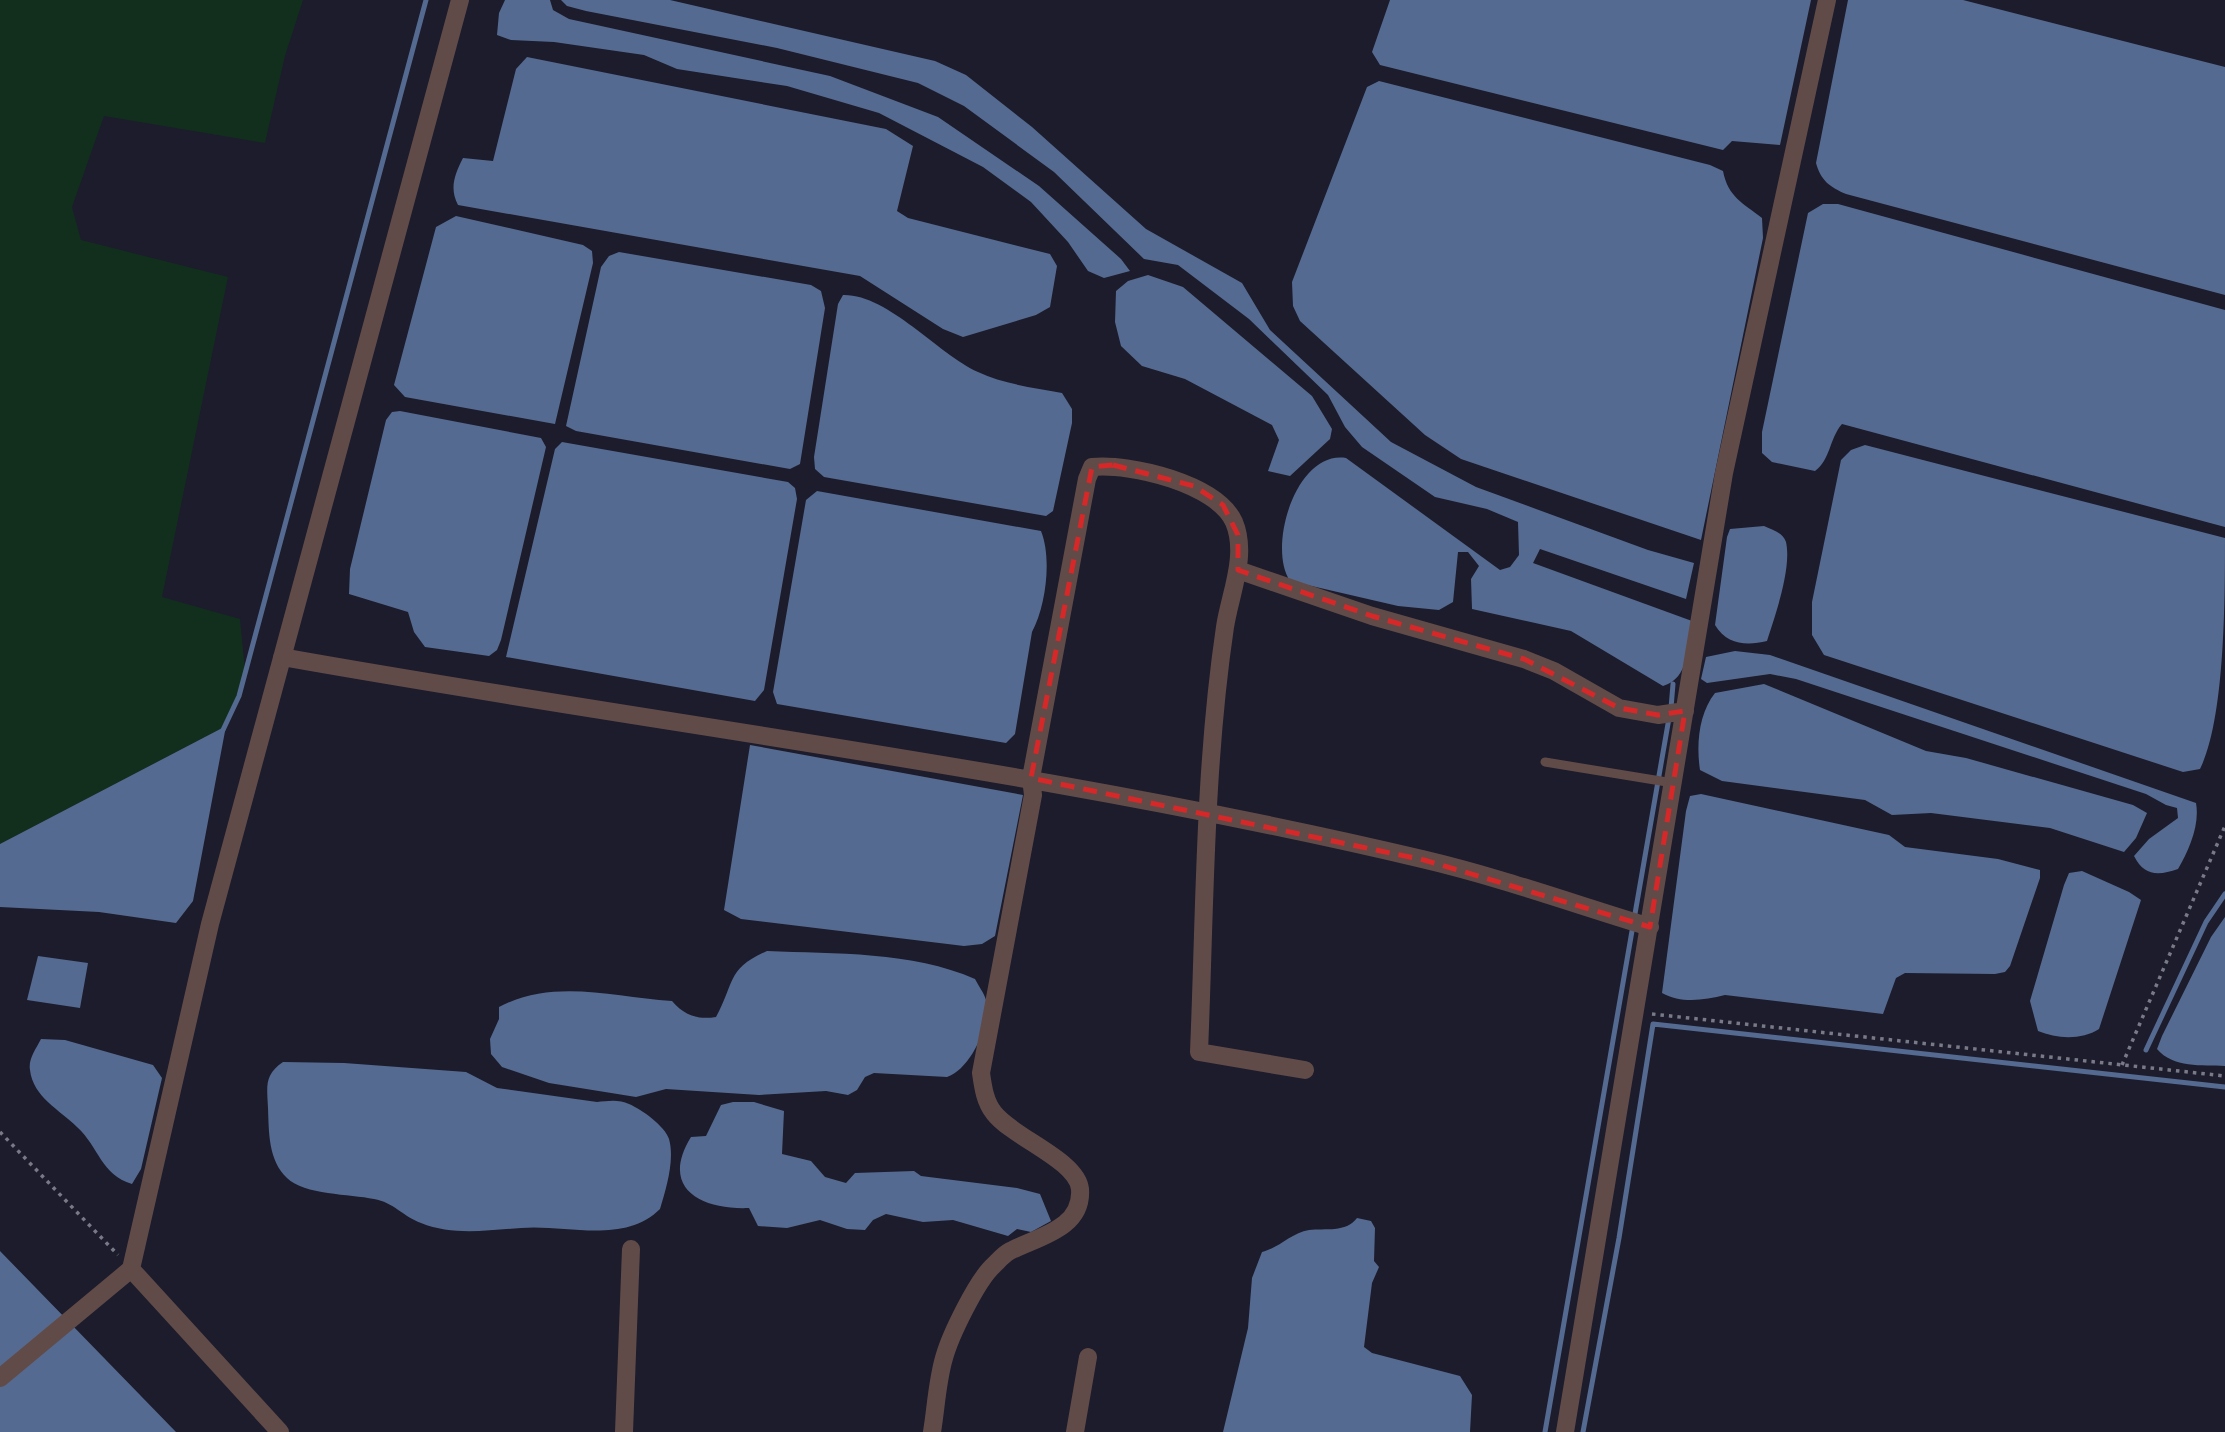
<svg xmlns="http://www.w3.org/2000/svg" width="2225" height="1432" font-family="'Fira Sans',sans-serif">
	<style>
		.green { fill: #122f1e }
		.water { fill: #556a90 }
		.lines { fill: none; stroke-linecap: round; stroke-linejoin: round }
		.stream { stroke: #556a90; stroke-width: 5 }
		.path { stroke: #797a88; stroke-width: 3.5; stroke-dasharray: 3.5 5; stroke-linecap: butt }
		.lane { stroke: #614b48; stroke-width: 9 }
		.street { stroke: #614b48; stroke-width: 18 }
		.marked { fill: none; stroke: #d62828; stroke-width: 5; stroke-dasharray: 14 9; stroke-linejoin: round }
	</style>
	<rect width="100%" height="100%" fill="#1c1c2c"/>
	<!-- green -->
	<path class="green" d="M0,0h303l-18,56 -20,87 -161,-27 -32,91 9,33 147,37 -66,320 78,22 5,52 -19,55 -226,118z"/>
	<!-- water -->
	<path class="water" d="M505,0h45l3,10 16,9 261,57 108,41 101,69 82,73 9,12 -26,7 -16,-7 -20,-29 -37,-40 -48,-35 -104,-54 -92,-27 -110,-17 -33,-14 -90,-13 -43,-2 -14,-5 2,-22z
		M561,0h109l265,61 31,14 66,52 114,102 96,54 28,47 121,112 85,45 172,63 46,13 -8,36 -146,-50 -7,14 159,58c-3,23 -3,58 -29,65l-92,-55 -99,-22 -1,-30 8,-13 -11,-14h-10l-5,50 -14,8 -41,-4 -108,-25c-23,-34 6,-131 56,-123l154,112 10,-3 9,-12 -1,-33 -31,-13 -52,-12 -73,-50 -17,-20 -17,-32 -79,-76 -71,-54 -34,-6 -90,-87 -90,-66 -46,-23 -141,-35 -191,-37 -19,-5z
		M1390,0h421l-31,145 -48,-4 -9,9 -343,-85 -8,-13z
		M1848,0h115l262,67v228l-379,-101c-16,-7 -25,-13 -30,-31z
		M527,57l359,72 27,17 -16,65 11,7 142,36 7,12 -7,41 -14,8 -73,22 -20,-8 -83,-53 -402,-71c-9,-17 -3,-31 5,-47l30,3 23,-92z
		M1379,81l331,84 13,6c5,26 20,32 39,47l1,20 -62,302 -240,-81 -36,-24 -125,-114 -7,-15 -1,-24 75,-195z
		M1823,204h15l387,106v217l-383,-103c-13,15 -11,35 -27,47l-43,-9 -10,-9v-21l46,-219z
		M456,216l127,29 9,6 1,12 -38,161 -150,-27 -11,-12 42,-158z
		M619,252l192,33 10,6 4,17 -25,156 -10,5 -214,-38 -10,-5 35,-159 8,-11z
		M1148,275l35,12 129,109 20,33 -2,10 -40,37 -22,-5 11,-31 -7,-15 -87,-46 -43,-13 -21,-20 -6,-24 1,-31 12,-10z
		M843,295c45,-1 95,59 135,77 25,12 57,16 84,21l10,16v14l-19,88 -7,5 -222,-39 -9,-8 -1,-12 24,-153z
		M400,411l141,27 5,9 -45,193 -4,10 -8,6 -64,-9 -11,-15 -6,-20 -59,-18 1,-25 36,-149 6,-8z
		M562,442l226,40 7,6 2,11 -33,191 -9,11 -249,-44 49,-208z
		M1865,445l360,93c0,63 0,181 -25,231l-17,3 -359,-117 -12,-20v-33l29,-142 10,-10z
		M817,491l224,40c11,27 5,75 -9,101l-17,102 -9,9 -229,-39 -4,-12 33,-192z
		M1764,526c8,4 19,6 22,16 6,26 -11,74 -19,99 -20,5 -40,4 -52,-16l12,-88 3,-8z
		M1735,651l35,4 426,148c4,22 -7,47 -18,66 -20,7 -34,7 -44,-13l15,-17 29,-21 -1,-10 -11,-3 -20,-11 -350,-115 -26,-5 -63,9 -6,-4 5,-22z
		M1764,684l162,67 40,7 167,47 14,8 -11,25 -12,14 -74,-24 -119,-15 -39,2 -27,-15 -143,-19 -22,-11c-4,-26 -1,-57 15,-77z
		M226,726l-33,175 -17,22 -77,-11 -99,-5v-63z
		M750,745l273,50 -28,141 -13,8 -18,2 -223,-27 -17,-9z
		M1701,794l188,41 16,12 93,12 42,11v8l-30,88 -5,6 -10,2 -90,-1 -9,5 -13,36 -158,-19c-21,5 -43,9 -63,-2l24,-182 4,-15z
		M2082,871l47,21 12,8 -42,129c-17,11 -42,10 -61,2l-8,-30 34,-116 5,-12z
		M2225,917v149c-23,-1 -52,2 -68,-17l5,-13 49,-99z
		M767,951c68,3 145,0 208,28 3,6 9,14 11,21 5,24 -15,69 -39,77l-73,-4 -9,4 -8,13 -9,5 -22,-4 -67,4 -93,-6 -30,8 -87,-14 -47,-16 -11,-13 -1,-15 9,-20v-12c55,-29 114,-10 173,-6 12,14 25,19 44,16 19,-34 10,-48 51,-66z
		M38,956l50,7 -8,45 -53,-8z
		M41,1039l24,1 88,25 9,13 -21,91 -9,15c-31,-9 -33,-37 -55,-57 -17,-17 -44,-30 -47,-57 -2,-11 6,-21 11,-31z
		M283,1062l61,1 122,9 31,16 100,14c10,-1 22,-3 32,2 12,5 36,22 40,35 6,21 -3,50 -9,70 -36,36 -95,15 -139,19 -33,2 -68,8 -100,-5 -17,-6 -28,-21 -47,-24 -24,-5 -70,-4 -87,-21 -19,-18 -18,-46 -19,-70 -1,-22 -4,-33 15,-46z
		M733,1102h21l30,9 -2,43 29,7 14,16 21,6 9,-10 59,-2 7,5 96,12 23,6 11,27 -20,11 -14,-3 -9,7 -55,-16 -30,2 -37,-8 -13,6 -8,10 -18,-1 -27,-9 -33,8 -29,-2 -9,-18c-47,2 -90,-19 -58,-71l15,-1 15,-31z
		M1357,1218l14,3 4,7 -1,33 5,6 -7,16 -8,64 8,6 88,23 12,19 -2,37h-247l25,-104 4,-50 10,-26c17,-4 29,-19 47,-22 16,-2 37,3 48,-12z
		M0,1251l176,181h-176z"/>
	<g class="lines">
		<!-- stream -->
		<path class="stream" d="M1671,708l2,-24
			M223,730l16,-34 187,-696
			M2146,1050l60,-128 19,-28
			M1545,1432l124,-714
			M1583,1432l36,-194 34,-214 572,63"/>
		<!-- path -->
		<path class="path" d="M1652,1014l573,62
			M2122,1065l103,-239
			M0,1132l118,123"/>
		<!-- lane -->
		<path class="lane" d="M1545,762l128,21"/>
		<!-- street -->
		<path class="street" d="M1238,570l134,46 152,43 30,12 65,37 39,7 27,-4
			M282,657c380,68 764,113 1140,202 77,18 152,45 228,68
			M131,1269l149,163
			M0,1378l131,-109 79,-345 250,-924
			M624,1432l7,-183
			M932,1432c4,-24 5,-50 12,-74 6,-22 33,-78 50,-93 5,-5 10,-11 16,-14 27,-14 73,-22 70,-62 -3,-29 -68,-52 -86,-76 -9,-11 -11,-26 -13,-40l52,-278 -2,-17 56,-299 5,-12c39,-4 125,17 142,55 14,33 -4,72 -9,105 -21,142 -20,282 -26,425l106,18
			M1075,1432l13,-75
			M1565,1432l159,-959 103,-473"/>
	</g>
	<!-- marked area -->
	<path class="marked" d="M1113,465l81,21 29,19 15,30v35l134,46 152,43 95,49 39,7 27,-4 -35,216 -226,-67 -393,-82 61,-311z"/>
</svg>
